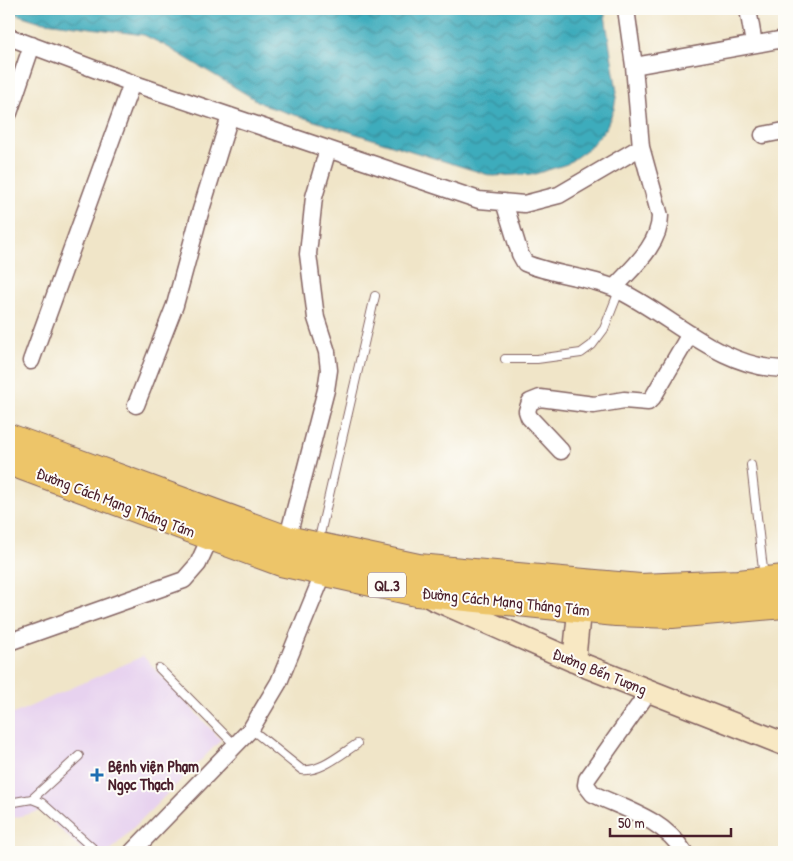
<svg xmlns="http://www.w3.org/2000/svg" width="793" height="861" font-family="'Patrick Hand',sans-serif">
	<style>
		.built { fill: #e7d2ef }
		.water { fill: url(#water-waves); stroke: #446674 }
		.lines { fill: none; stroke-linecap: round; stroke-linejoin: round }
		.lane-casing { stroke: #846462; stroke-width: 10 }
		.street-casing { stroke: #846462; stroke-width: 19 }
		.secondary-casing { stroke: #846462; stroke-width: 25 }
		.highway-casing { stroke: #846462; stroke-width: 30 }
		.lane { stroke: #fff; stroke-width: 8 }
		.street { stroke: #fff; stroke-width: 16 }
		.secondary { stroke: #f8e8c3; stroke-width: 22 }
		.highway { stroke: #edc569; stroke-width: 28 }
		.poi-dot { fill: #1f6fb2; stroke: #fdfcf7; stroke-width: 2 }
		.labels { text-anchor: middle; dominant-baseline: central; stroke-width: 4; stroke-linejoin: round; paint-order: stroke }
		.shield { fill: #fdfcf7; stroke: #806168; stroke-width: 1 }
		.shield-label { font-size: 15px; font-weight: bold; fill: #4a1f2b }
		.street-label { font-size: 16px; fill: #4a1f2b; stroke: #fdfcf7 }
		.poi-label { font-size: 16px; font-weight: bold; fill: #4a1f2b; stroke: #fdfcf7; text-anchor: start }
	</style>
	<defs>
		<pattern id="water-waves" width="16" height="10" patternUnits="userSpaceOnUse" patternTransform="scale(1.25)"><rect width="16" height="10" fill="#3eacbc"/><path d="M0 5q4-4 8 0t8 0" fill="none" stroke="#368b99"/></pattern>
	</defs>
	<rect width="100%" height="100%" fill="#fdfcf7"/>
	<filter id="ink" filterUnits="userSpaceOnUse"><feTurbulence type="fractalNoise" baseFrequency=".02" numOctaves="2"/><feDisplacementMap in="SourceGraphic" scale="10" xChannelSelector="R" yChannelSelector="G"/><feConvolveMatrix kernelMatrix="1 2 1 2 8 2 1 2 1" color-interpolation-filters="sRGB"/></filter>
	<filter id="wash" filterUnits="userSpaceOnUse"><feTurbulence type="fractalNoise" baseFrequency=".0096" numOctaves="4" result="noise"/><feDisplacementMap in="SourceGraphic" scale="20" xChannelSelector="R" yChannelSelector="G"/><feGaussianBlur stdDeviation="1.12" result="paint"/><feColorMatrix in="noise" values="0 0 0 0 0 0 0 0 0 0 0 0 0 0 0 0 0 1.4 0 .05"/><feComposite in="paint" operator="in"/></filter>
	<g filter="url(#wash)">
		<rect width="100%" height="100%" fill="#f0e5c8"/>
		<!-- built -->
		<path class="built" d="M143,656l78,84 -112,112h-25l-43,-41 -32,8v-103z"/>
		<!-- water -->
		<path class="water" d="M9,9h595l13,83 -3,17 -8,19 -17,20 -22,16 -32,10 -43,2 -226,-70 -100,-60 -22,-11 -106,-14 -22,-7z"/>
	</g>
	<g filter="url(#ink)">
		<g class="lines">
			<!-- lane casing -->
			<g class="lane-casing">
				<path id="lane" d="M505,359h32l44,-6 11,-8 12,-16 15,-38
					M751,465l13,113
					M318,543l57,-247
					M159,668l76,77
					M251,729l51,41c19,2 39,-16 55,-26
					M32,799l47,-43
					M9,803l23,-4 10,4 55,49"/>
			</g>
			<!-- street casing -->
			<g class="street-casing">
				<path id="street" d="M748,9l6,35
					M9,37l123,46 347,117 45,4 35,-9 82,-48 -7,-81 -8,-57
					M634,66l150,-27
					M9,113l23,-68
					M763,135l21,-4
					M504,202l16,52 5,9c27,12 61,13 89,25 57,26 104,80 170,81
					M614,288c18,-20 46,-43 46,-72l-19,-69
					M31,361l101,-278
					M136,405l39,-100 25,-92 30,-97
					M561,451l-32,-34 -2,-6 3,-9 10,-4 54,7 30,-5 24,2 5,-5 37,-63
					M285,548l41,-158 3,-20 -2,-18 -11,-34 -8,-64 6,-57 14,-48
					M9,642l175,-62 14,-16 16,-35
					M649,691l-62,88 -1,6 7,9c34,16 70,25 91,58
					M132,852l119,-123 28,-47 45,-110"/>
			</g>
			<!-- secondary casing -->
			<g class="secondary-casing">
				<path id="secondary" d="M432,598l156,69 196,77
					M574,661l7,-68"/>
			</g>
			<!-- highway casing -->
			<g class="highway-casing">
				<path id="highway" d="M9,438l278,102 131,28 222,20 99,-4 45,-5
					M9,461l272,101 136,30 199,20 56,2 112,-10"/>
			</g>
			<!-- lane -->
			<use href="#lane" class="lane"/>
			<!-- street -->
			<use href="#street" class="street"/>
			<!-- secondary -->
			<use href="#secondary" class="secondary"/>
			<!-- highway -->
			<use href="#highway" class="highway"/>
		</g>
	</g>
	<!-- markers -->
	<path class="poi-dot" d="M94.5 767.5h5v5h5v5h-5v5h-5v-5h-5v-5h5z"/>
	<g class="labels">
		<!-- shield labels -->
		<rect class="shield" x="368" y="572.5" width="38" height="25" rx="4"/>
		<g class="shield-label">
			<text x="387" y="585">QL.3</text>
		</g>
		<!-- street labels -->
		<g class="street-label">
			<text transform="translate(116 502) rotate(21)">Đường Cách Mạng Tháng Tám</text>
			<text transform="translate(506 601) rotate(6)">Đường Cách Mạng Tháng Tám</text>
			<text transform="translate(600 671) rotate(22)">Đường Bến Tượng</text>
		</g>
		<!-- poi labels -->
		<g class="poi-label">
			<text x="108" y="766">Bệnh viện Phạm<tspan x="108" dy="18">Ngọc Thạch</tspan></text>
		</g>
	</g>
	<!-- margin -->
	<rect width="793" height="861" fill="none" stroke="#fdfcf7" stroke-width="30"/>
	<!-- scale -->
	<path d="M610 828v8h121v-8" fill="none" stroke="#4a1f2b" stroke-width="2.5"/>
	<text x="618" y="828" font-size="15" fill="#4a1f2b" stroke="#fdfcf7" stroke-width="4" paint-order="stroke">50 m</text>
</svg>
